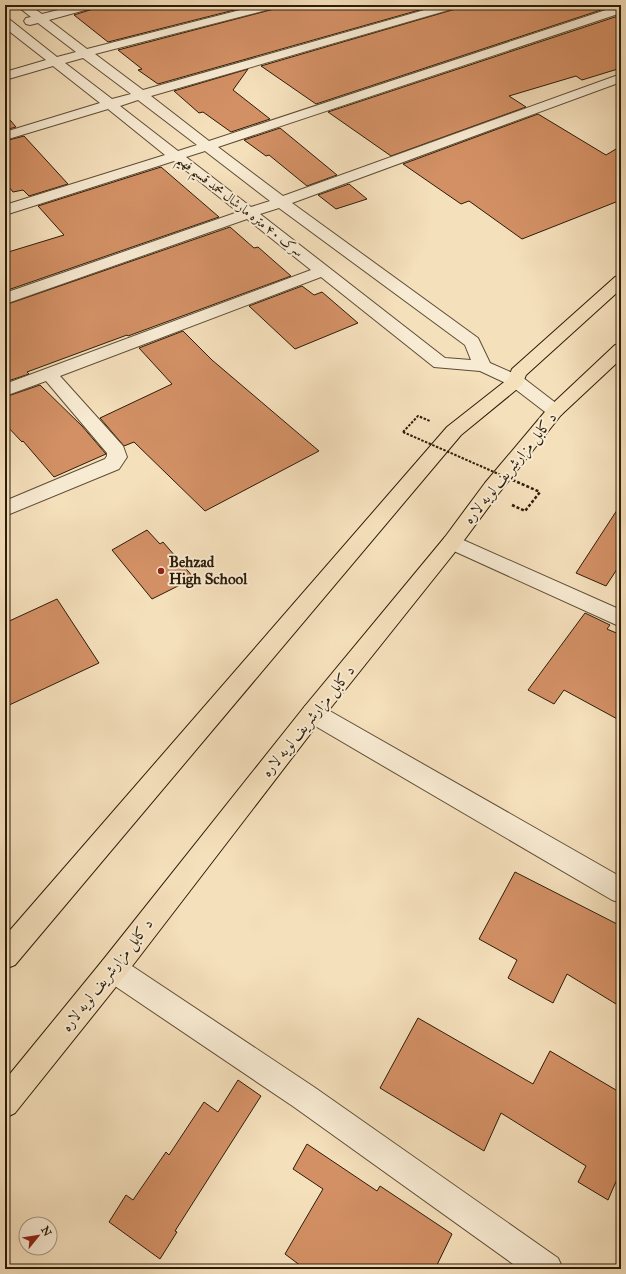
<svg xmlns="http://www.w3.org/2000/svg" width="626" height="1274" font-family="'IM FELL Great Primer',Amiri,serif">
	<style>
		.building { fill: #d39065; stroke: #2d1c08 }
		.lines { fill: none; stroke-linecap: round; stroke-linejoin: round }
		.minor-casing { stroke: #5f4d35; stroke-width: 2 }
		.highway-casing { stroke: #2d1c08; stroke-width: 2 }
		.path-far1 { stroke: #2d1c08; stroke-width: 2; stroke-dasharray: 2.5 1.5; stroke-linecap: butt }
		.path { stroke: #2d1c08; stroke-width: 2.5; stroke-dasharray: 3 2; stroke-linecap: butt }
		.minor { fill: #f8ebd3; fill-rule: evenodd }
		.highway { fill: #f5e0bc; fill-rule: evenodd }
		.path-bridge-far1 { stroke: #2d1c08; stroke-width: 2; stroke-dasharray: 2.5 1.5; stroke-linecap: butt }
		.path-bridge { stroke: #2d1c08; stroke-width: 2.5; stroke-dasharray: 3 2; stroke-linecap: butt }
		.poi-dot { fill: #8f2418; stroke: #f8ebd3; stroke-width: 1.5 }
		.labels { text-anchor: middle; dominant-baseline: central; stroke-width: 4; stroke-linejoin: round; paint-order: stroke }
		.far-street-label { font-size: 13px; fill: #2d1c08; stroke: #f8ebd3 }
		.street-label { font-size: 15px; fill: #2d1c08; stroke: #f8ebd3 }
		.poi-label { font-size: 15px; font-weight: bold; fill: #2d1c08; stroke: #f8ebd3; text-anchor: start }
	</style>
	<rect width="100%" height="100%" fill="#f5e0bc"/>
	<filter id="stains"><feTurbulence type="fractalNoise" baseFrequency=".005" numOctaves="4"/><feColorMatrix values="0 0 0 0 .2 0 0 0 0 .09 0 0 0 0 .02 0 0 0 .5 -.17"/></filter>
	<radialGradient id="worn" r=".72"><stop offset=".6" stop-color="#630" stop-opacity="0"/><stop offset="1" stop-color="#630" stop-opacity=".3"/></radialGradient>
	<!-- building -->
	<path class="building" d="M100,5h154l-146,37 -34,-27 22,-7z
		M282,5h155l-279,79 -20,-14 4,-1 -24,-19 160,-42z
		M462,5h154l-300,99 -55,-38 198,-58z
		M621,15v53l-39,12 -6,-4 -67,20 17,11 -135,49 -63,-44z
		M248,69l-15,21 37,29 -39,13 -28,-20 -4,1 -25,-22z
		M5,114l11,13 -11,3z
		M538,114l68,41 15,-9v54l-99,39 -53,-38 -8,3 -58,-40z
		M280,128l57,47 -30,11 -38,-31 -3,1 -22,-16z
		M24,136l44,48 -39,12 -6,-6 -10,2 -8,-10v-41z
		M161,167l58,50 -214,74v-38l59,-18 -26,-29z
		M349,184l18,15 -31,10 -18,-14z
		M230,227l24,21 4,-1 33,29 -163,60 -1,-1 -100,37 2,2 -24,8v-77z
		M302,286l12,9 8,-3 36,31 -63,26 -46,-43z
		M183,331l29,29 107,91 -114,60 -71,-69 -10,4 -24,-28 72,-34 -33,-36z
		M40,385l42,41 24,28 -52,23 -31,-36 -1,1 -17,-18v-27z
		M621,504v59l-15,23 -30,-13z
		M147,530l13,14 3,-2 31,36 -42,21 -40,-49z
		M57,599l42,64 -94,44v-84z
		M585,613l25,12 -3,4 14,6v86l-57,-31 -10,14 -26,-14z
		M515,872l106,54v81l-54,-33 -14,29 -45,-25 9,-18 -38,-21z
		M418,1018l115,66 17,-33 71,42v77l-13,30 -30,-18 8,-16 -85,-53 -17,38 -104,-63z
		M238,1080l23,16 -86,135 2,1 -17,27 -51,-37 17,-27 7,5 33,-48 3,3 35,-53 14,10z
		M307,1144l70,47 3,-5 72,48 -17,35h-130l-20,-15 38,-65 -30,-20z"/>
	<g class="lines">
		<!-- minor casing -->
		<g class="minor-casing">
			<path id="minor" d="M16,5h13l13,9 36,-9h20l-2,2 -47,13 38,29 173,-44h20l-2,2 -183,47 48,36 299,-85h19l-2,2 -308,89 58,45 412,-136v8l-403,134 65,49 338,-122v8l-329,121 186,135 12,25 32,14 39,30 3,4 -3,4 -6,2 -6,-2 -39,-30 -30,-14 -46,-4 -113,-90 -261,99 63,70 4,11 -8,12 -114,47v-15l100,-42 2,-3v-3l-61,-72 -41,15v-12l306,-114 -64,-51 -242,85v-11l233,-81 -64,-51 -169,54v-10l160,-50 -57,-46 -103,31v-8l95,-29 -47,-37 -48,14v-8l41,-12 -41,-32v-10l4,1 48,38 19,-5 -38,-29 -8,2 -4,-1 -2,-3 2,-3 5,-1zM83,58l48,36 -19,5 -47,-36zM138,100l59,45 -19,6 -58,-45zM205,151l65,50 -19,6 -65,-50zM279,208l186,137 6,15 -26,-2 -185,-144z
				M452,535l169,75v17l-176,-80 -3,-5 3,-5z
				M313,703l8,3 300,171v26l-9,-3 -307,-180 -4,-7 4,-7z
				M113,956l10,4 191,127 244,171 5,11h-43l-226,-162 -191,-129 -4,-9 4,-9z"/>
		</g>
		<!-- highway casing -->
		<g class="highway-casing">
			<path id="highway" d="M621,275v14l-95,86 -4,10 -61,50 -446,530 -10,4v-33l442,-509 61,-48 4,-10 103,-92z
				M621,344v15l-60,56 -62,78 -40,54 -138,173 -198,258 -108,135 -10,5v-38l98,-120 202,-254 140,-169 40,-54 64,-76 66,-62z"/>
		</g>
		<!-- path-far1 -->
		<path class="path-far1" d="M403,432l15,-16 12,5"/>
		<!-- path -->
		<path class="path" d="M512,505l13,6 15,-19"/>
		<!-- minor -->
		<use href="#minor" class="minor"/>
		<!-- highway -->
		<use href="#highway" class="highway"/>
		<!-- path-bridge-far1 -->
		<path class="path-bridge-far1" d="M403,432l107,47"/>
		<!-- path-bridge -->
		<path class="path-bridge" d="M508,478l32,14"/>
	</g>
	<!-- markers -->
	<circle class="poi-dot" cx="161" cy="571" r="4"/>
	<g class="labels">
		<!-- far-street labels -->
		<g class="far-street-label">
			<text transform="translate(240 206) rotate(38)">سرک ۴۰ متره مارشال محمد قسیم فهیم</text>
		</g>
		<!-- street labels -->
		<g class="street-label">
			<text transform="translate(510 468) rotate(-51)">د کابل مزارشریف لویه لاره</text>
			<text transform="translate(308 721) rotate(-51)">د کابل مزارشریف لویه لاره</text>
			<text transform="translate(107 975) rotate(-52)">د کابل مزارشریف لویه لاره</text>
		</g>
		<!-- poi labels -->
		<g class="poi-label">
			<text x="169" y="562">Behzad<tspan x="169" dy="17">High School</tspan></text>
		</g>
	</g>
	<!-- margin -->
	<rect width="626" height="1274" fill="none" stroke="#f5e0bc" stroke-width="20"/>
	<rect x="6" y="6" width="614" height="1262" fill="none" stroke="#2d1c08" stroke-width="2"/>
	<rect x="10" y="10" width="606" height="1254" fill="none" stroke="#2d1c08"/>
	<!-- north arrow -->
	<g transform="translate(38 1236) rotate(60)"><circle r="19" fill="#f8ebd3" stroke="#a79882"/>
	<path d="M0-3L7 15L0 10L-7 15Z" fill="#8f2418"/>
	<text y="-6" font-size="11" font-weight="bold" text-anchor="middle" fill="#2d1c08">N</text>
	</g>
	<rect width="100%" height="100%" filter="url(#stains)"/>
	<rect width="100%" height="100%" fill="url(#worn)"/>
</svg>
